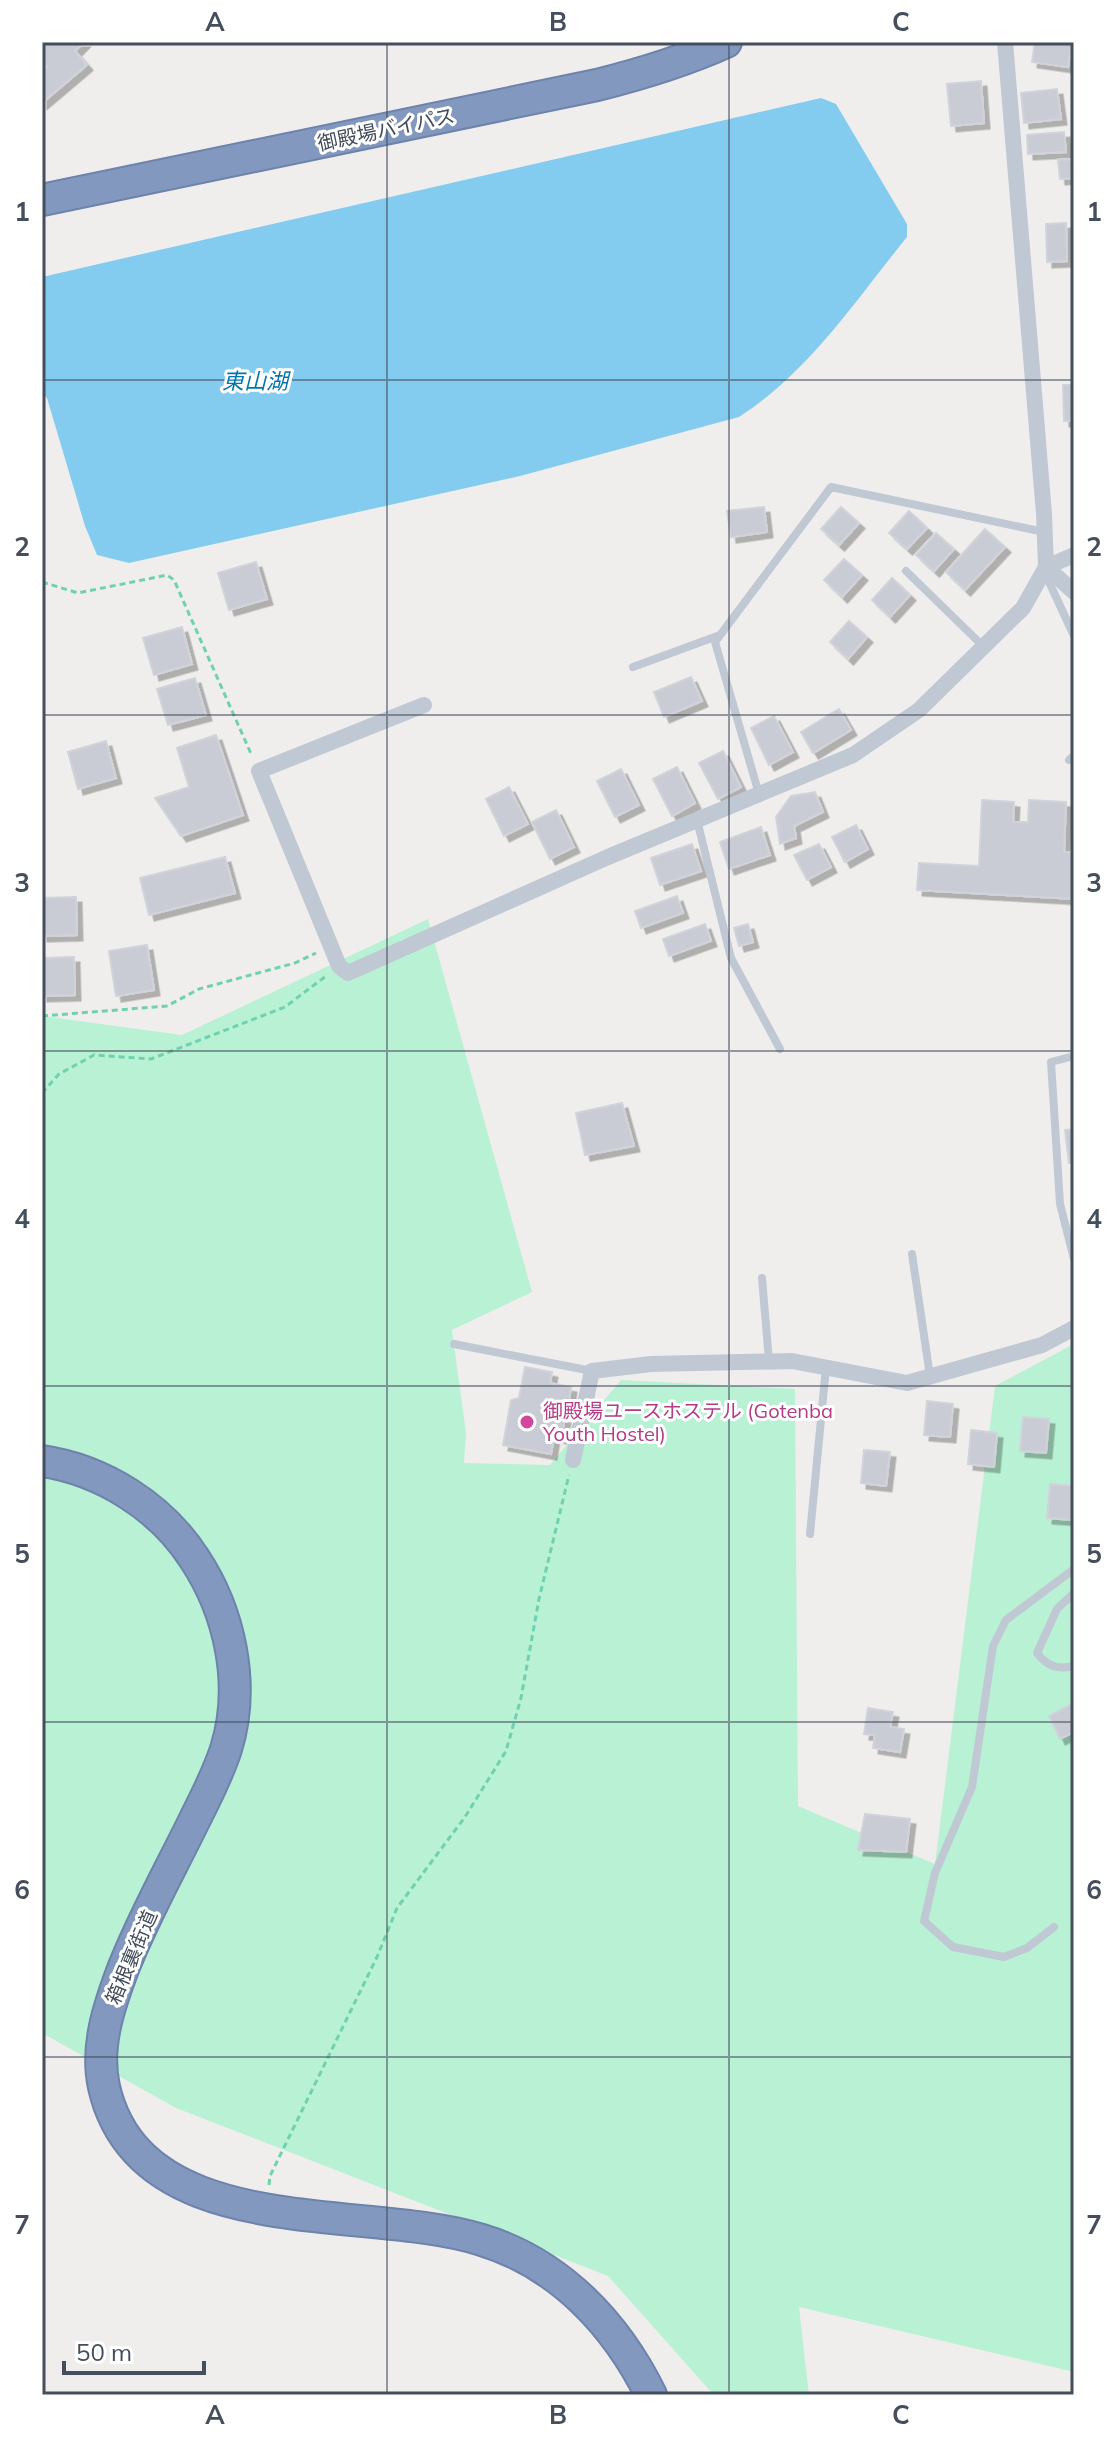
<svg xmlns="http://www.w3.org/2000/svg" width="1116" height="2437" font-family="Mulish,'Noto Sans JP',sans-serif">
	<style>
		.green { fill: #b9f1d5 }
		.water { fill: #83ccf0 }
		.building { fill: #c9ccd4; stroke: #d1d3da; stroke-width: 2; filter: url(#shadow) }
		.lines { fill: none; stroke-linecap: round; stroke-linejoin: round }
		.highway-casing { stroke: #6d83ab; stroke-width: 34 }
		.path { stroke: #6fd1ad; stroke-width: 3; stroke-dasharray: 6 4; stroke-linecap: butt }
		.lane { stroke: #c0c8d4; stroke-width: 8 }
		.street { stroke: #c0c8d4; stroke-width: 16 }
		.highway { stroke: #8298bf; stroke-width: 30 }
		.grid { fill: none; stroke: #454e5c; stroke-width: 2; stroke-opacity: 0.55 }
		.hotel-dot { fill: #d1479c; stroke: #fff; stroke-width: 3 }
		.labels { text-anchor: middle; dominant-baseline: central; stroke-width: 6; stroke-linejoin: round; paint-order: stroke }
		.street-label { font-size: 20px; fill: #454e5c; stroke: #fff }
		.hotel-label { font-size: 20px; fill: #b23c85; stroke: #fff; text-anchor: start }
		.water-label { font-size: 22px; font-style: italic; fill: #0576af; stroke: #fff }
		.neatline { fill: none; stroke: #454e5c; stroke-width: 3 }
		.grid-label { font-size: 26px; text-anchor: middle; font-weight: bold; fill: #454e5c }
	</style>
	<defs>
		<filter id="shadow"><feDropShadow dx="5.5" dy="5.5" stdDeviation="0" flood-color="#0004"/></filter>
	</defs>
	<rect width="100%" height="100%" fill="#f0eeed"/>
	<!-- green -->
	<path class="green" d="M428,919l104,373 -80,38 14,103 -2,30 86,2 71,-85 174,9 3,417 137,58 60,-478 79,-42v1028l-275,-65 10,88h-89l-8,-2 -104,-117 -432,-168 -134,-75v-1017l140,19z"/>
	<!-- water -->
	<path class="water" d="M821,98l15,6 71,120v13c-52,64 -98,135 -168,180l-219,59 -391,87 -32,-8 -12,-29 -38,-128 -5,-5v-116z"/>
	<!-- building -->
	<path class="building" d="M42,42h42l-9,9 12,14 -45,38v-32l5,-4 -5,-7z
		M1035,42h37l-4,25 -36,-5z
		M981,81l3,42 -33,3 -4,-42z
		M1057,89l4,30 -37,4 -3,-30z
		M1064,132l2,20 -38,2 -1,-19z
		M1074,159v19l-14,1 -2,-19z
		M1066,223l1,38 -20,1 -1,-38z
		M1063,385h11v36h-10z
		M764,507l3,25 -36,5 -4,-26z
		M841,507l18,16 -20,22 -18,-16z
		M909,511l18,17 -20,21 -18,-16z
		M985,529l20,18 -40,43 -19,-18z
		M936,533l18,16 -20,22 -18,-16z
		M844,559l18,16 -20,22 -18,-17z
		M256,562l11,37 -38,11 -11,-37z
		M892,578l18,17 -20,22 -18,-17z
		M849,621l18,16 -19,22 -18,-17z
		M182,627l10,37 -38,11 -11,-37z
		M691,677l11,24 -38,16 -10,-25z
		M195,678l11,37 -38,10 -11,-36z
		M839,709l12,21 -38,23 -12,-21z
		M774,716l19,36 -24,13 -18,-37z
		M216,735l27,80 -62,21 -26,-38 34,-11 -12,-39z
		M106,741l10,37 -38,11 -10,-37z
		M723,751l18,36 -23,12 -19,-36z
		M677,767l18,36 -23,13 -19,-37z
		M621,769l18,36 -24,12 -18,-36z
		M509,787l19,37 -24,12 -18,-37z
		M815,792l8,20 -29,14 2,12 -16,6 -4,-27 15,-21z
		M982,800l32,2 -1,20h15l1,-22 37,2 -2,50h10v47l-157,-9 2,-27 60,3z
		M556,810l18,37 -24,12 -18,-37z
		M856,825l12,24 -23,13 -13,-25z
		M761,827l9,28 -41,14 -9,-27z
		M692,844l9,27 -41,14 -9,-27z
		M819,844l12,23 -24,13 -13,-25z
		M225,857l10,36 -86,22 -9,-37z
		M677,896l6,17 -42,15 -6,-17z
		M76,897l1,38 -35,1v-38z
		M705,924l6,17 -42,15 -6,-17z
		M748,924l5,18 -14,4 -5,-18z
		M147,945l7,45 -38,6 -7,-45z
		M74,957l1,38 -33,1v-38z
		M622,1103l12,43 -49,9 -9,-42z
		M1074,1129v34h-5l-4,-33z
		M525,1367l27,5 -2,11 21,4 -3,19 -7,-2 -2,13 6,1 -4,20 -7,-2 -3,18 -48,-9 8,-45 8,-2z
		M927,1401l26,3 -3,33 -26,-2z
		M1023,1417l26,2 -3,34 -26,-2z
		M971,1430l26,3 -3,34 -26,-3z
		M864,1450l26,2 -4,34 -25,-3z
		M1050,1484l24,2 -2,34 -25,-2z
		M1074,1703v29l-14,7 -11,-23z
		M868,1708l25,4 -3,15 14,2 -4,23 -27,-4 2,-13 -11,-1z
		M865,1814l45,5 -4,33 -48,-2z"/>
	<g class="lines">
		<!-- highway casing -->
		<g class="highway-casing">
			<path id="highway" d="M42,200l555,-115c44,-11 87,-24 129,-43
				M42,1461c61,9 119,46 152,97 36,54 52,127 32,191 -8,25 -20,48 -32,72 -24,49 -51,97 -71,148 -14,37 -28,78 -19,118 36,158 262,116 378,153 78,24 134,84 169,155"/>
		</g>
		<!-- path -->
		<path class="path" d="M42,582l36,11 89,-18 7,5 78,176
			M42,1016l125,-10 32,-17 96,-26 21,-10
			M42,1093l17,-19 35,-19 57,4 134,-52 41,-31
			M269,2185l1,-9 107,-219 20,-49 68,-91 41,-66 15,-53 18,-99 30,-124"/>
		<!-- lane -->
		<path class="lane" d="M906,571l78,76
			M1044,571l30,65
			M633,667l87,-32
			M1069,760l5,-5
			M759,794l-44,-152 116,-155 213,45
			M697,820l34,138 49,91
			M1074,1056l-23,6 9,142 14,55
			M912,1254l18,122
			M762,1278l7,83
			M454,1344l138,27
			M810,1534l16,-167
			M1074,1593l-17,16 -20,44c10,13 20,17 37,13
			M1054,1927l-27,21 -23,9 -51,-10 -29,-26 11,-48 37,-86 21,-141 13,-26 68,-51"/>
		<!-- street -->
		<path class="street" d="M1046,567l28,25
			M1046,567l28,-12
			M424,705l-165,66 80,195 9,7 260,-116 245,-102 66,-45 104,-102 23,-41 -2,-53 -39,-472
			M573,1460l19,-89 59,-7 141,-3 115,22 135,-38 32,-17"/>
		<!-- highway -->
		<use href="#highway" class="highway"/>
	</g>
	<!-- grid -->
	<path class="grid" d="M387,42v2353M729,42v2353M42,380h1032M42,715h1032M42,1051h1032M42,1386h1032M42,1722h1032M42,2057h1032"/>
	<!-- markers -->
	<circle class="hotel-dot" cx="527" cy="1422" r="8"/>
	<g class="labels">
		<!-- street labels -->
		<g class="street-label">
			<text transform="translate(386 129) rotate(-12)">御殿場バイパス</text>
			<text transform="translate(131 1957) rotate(-67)">箱根裏街道</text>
		</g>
		<!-- hotel labels -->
		<g class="hotel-label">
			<text x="543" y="1410">御殿場ユースホステル (Gotenba<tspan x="543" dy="23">Youth Hostel)</tspan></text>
		</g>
		<!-- water labels -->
		<g class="water-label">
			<text x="255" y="381">東山湖</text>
		</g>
	</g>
	<!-- border -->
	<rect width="1116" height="2437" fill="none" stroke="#ffffff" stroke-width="88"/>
	<!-- scale -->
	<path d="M64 2361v12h140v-12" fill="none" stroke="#454e5c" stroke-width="4"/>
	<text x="76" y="2361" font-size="24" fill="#454e5c" stroke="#ffffff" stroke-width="6" paint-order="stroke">50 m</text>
	<rect x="44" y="44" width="1028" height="2349" class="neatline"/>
	<g class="grid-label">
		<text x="215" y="31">A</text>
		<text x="558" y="31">B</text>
		<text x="901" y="31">C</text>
		<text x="22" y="221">1</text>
		<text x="1094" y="221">1</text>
		<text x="22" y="556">2</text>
		<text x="1094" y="556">2</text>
		<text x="22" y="892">3</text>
		<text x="1094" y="892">3</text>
		<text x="22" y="1228">4</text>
		<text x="1094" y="1228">4</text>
		<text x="22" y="1563">5</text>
		<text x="1094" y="1563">5</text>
		<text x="22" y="1899">6</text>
		<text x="1094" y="1899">6</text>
		<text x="22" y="2234">7</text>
		<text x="1094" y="2234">7</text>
		<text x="215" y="2424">A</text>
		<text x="558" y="2424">B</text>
		<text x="901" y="2424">C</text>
	</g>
</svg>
